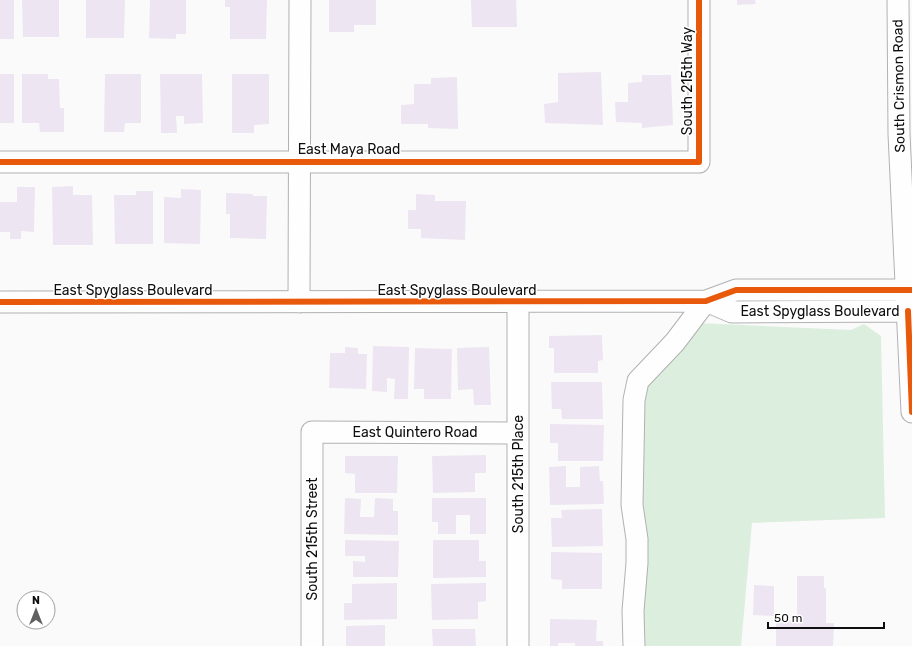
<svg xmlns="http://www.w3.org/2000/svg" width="912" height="646" font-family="Rubik,sans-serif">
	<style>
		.green { fill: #dceede }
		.building { fill: #ede5f1 }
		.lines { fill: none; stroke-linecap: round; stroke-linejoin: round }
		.minor-casing { stroke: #b2b1b2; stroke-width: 23 }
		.minor { stroke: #fefefe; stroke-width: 21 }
		.cycleway-casing { stroke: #fff; stroke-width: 8 }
		.cycleway { stroke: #e8590c; stroke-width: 6 }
		.labels { text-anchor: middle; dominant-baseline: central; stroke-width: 3; stroke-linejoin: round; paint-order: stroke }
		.street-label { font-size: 14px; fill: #0f0e0f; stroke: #fff }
	</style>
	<rect width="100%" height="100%" fill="#fbfafb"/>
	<!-- green -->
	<path class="green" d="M698,323l153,7 13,-6 17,12 4,182 -133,5 -11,123h-98l-1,-43 6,-56 -7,-49 2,-109z"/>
	<!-- building -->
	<path class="building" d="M0,0h14v39h-14z
		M22,0h37v37h-36z
		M86,0h39l-1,38h-38z
		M150,0h36v34h-10v5l-27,-1z
		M225,0h42l-1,39h-36v-32h-5z
		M329,0h47v25h-22v7h-25z
		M471,0h45l1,27h-45z
		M737,0h18l1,4 -19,1z
		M601,72l2,53 -58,-2 -1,-19 14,-2v-29z
		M0,74h14v49h-14z
		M22,74h26v5h11l1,29h4v24h-24l-1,-9h-17z
		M105,74h36v49h-16l-1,9h-20z
		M160,74h42l1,49 -19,1v-8h-8l1,17h-16z
		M232,74h37v50l-15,1v8h-22z
		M642,75h29l2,50 -31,3v-5l-26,-1 -1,-20h13v-19l14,-1z
		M457,77l1,52 -30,-1v-4h-27v-19l13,-1v-20h17v-6z
		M73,186v9h19l1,50h-40l-1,-58z
		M17,187h18l-1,45 -13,-1v8h-11v-7h-10v-30h17z
		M181,189l20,1 -1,54 -36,-1v-46l17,1z
		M136,191h17v53h-38l-1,-49h22z
		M226,193l27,1v2h14l-1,43 -36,-1v-24h-4z
		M416,194l19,1v6h31l-1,39 -44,-2v-9h-13v-19h8z
		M602,335l1,25 -5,1v12h-44v-25h-5v-12z
		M373,346l36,1 -1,52h-14l1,-20 -8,-1v14l-15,-1z
		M345,347l13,1v6h9l-1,35 -37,-1 1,-35h15z
		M489,347l2,58h-17l-1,-16 -15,1 -1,-42z
		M415,348l37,1 -1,50h-27v-10h-10z
		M551,382h51l1,37h-41l-1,-10h-9z
		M550,424l54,1 -1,36h-45v-18h-8z
		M486,455v18h-11v19l-42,1 -1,-37z
		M345,456h53l-1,37h-42v-19l-10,-1z
		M566,466v21h14v-20l19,-1 1,15h3l1,23 -54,1 -1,-38z
		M345,498l16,1 -1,18h14l1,-19 18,1v12h5v24l-54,-1z
		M432,498h54v36h-16v-19h-14v19h-18v-12h-6z
		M602,509l1,37 -51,1 -1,-29h11l-1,-8z
		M345,540l54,1 -1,36h-45v-16l12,1v-6h-20z
		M433,540h46v21h7v16l-53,1z
		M551,552l51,1v36h-40v-9l-11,-1z
		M797,576h27v12h2v35h8l-1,23h-57v-25h21z
		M397,583v36l-53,1v-17h8v-19z
		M486,583v18l-8,1v17l-46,1 -1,-36z
		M754,585l20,1v30l-21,-1z
		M550,619l47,1 -1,21h7v5h-28v-3h-17v3h-8z
		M385,625v21h-39v-20z
		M432,629h43l1,17h-43z"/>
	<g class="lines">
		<!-- minor casing -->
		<g class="minor-casing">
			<path id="minor" d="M898,0l1,134 13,278
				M0,162h699v-162
				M706,301l26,11 180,-1
				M0,302l706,-1 30,-11h176
				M299,302l1,-302
				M312,646v-214l206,1
				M518,646v-344
				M634,646l-1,-35 4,-48v-24l-5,-34 2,-105 4,-19 37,-39 31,-41"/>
		</g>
		<!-- minor -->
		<use href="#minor" class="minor"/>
		<!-- cycleway casing -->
		<g class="cycleway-casing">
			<path id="cycleway" d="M0,162h699v-162
				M0,302l706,-1 30,-11h176
				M908,311l4,101"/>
		</g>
		<!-- cycleway -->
		<use href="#cycleway" class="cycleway"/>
	</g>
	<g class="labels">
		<!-- street labels -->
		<g class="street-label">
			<text transform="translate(687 81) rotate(-90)">South 215th Way</text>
			<text transform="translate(899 86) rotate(-91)">South Crismon Road</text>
			<text x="349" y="149">East Maya Road</text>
			<text x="133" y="290">East Spyglass Boulevard</text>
			<text x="457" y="290">East Spyglass Boulevard</text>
			<text x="820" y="311">East Spyglass Boulevard</text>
			<text x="415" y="432">East Quintero Road</text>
			<text transform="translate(518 474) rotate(-90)">South 215th Place</text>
			<text transform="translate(312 539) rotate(-90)">South 215th Street</text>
		</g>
	</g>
	<!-- north arrow -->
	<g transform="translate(36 610)"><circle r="19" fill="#ffffff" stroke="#9f9f9f"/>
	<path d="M0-3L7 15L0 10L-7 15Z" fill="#626162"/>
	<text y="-6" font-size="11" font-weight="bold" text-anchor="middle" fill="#0f0e0f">N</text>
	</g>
	<!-- scale -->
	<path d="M768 622v6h116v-6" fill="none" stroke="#0f0e0f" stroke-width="2"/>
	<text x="774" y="622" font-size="12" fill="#0f0e0f" stroke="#ffffff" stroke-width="3" paint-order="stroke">50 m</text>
</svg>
